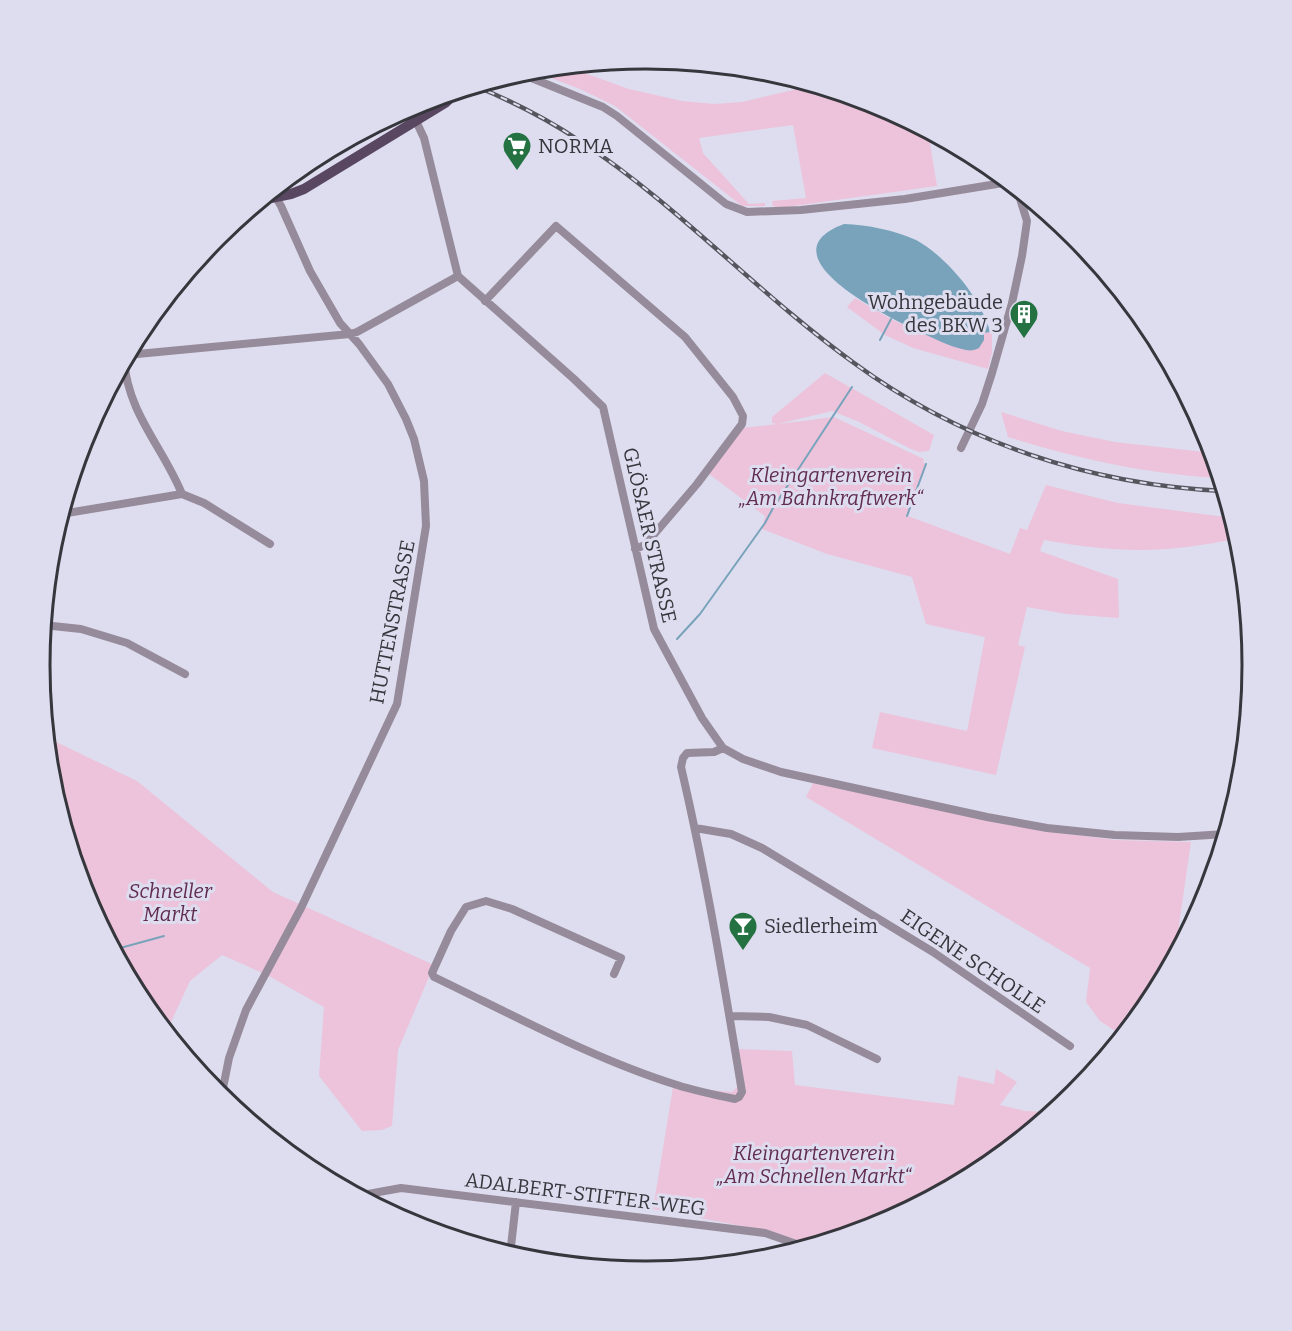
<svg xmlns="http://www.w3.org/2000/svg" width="1292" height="1331" font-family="Bitter,serif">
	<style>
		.green { fill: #ecc3db }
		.water { fill: #78a3bb }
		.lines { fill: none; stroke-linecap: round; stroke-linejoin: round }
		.stream { stroke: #78a3bb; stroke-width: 2 }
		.minor { stroke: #968b9b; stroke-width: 8 }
		.major { stroke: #594762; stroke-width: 10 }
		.rail-casing { stroke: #55555e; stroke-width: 4.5 }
		.rail { stroke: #deddef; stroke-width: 2; stroke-dasharray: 7; stroke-linecap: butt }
		.labels { text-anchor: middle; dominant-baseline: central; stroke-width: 6; stroke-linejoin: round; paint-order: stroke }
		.poi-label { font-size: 20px; fill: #36363d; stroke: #deddef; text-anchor: start }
		.park-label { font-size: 20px; font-style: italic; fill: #612c4f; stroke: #deddef }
		.street-label { font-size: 20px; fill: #36363d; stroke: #deddef }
		.rim { fill: none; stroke: #36363d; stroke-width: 3 }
	</style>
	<rect width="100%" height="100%" fill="#deddef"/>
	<!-- green -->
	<path class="green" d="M565,66l64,23 53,12 32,3 28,-2 72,-17 65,20 49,26 9,55 -158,22 -6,-2 -1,-5 34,-3 -13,-73 -94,13 4,15 46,51 16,-1v3h-23l-127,-100 -35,-17 -50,-19z
		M855,298l36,21 49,22 52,-10v21l-4,17 -75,-21 -28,-13 -38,-28z
		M825,373l109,62 -5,16 -10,1 -8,-3 -54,-28 -25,-10 -54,13 56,-7 90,42 -1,3 3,2 -18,52 102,38 10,-26 7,2 19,-45 72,18 115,15 6,20c-73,16 -123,15 -195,2l-4,11 78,28 1,39 -53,-4 -39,-7 -9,38 7,2 -29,128 -124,-27 8,-36 87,19 18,-94 -59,-13 -14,-47 -85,-23 -65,-25 3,-13 -56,-42 33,-46 35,-4 -5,-1v-6z
		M1001,412l61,19 53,11 98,11 7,25c-74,-4 -141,-19 -212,-41z
		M46,737l91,44 136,111 161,73 -36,85 -6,76 -10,4 -20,1 -43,-55 5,-69 -57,-32 -45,-20 -32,26 -24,52 -25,-31 -56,-105 -34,-113z
		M813,783l230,48 73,9 75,2 -17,117 -23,44 -28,33 -23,-15 -14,-19 4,-34 -284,-171z
		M735,1049l57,2 3,34 159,20 4,-29 36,8 2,-15 21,13 -17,23 25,6 29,1 -71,58 -105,56 -63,20 -42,-14 -120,-23 20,-122 59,5 5,-5z"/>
	<!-- water -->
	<path class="water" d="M844,224c24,1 50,6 72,16 30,16 66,59 74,92l-6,1v7l-5,8c-4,2 -8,3 -13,2 -16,-3 -33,-12 -48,-19 -30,-14 -157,-76 -74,-107z"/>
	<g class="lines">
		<!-- stream -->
		<path class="stream" d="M880,340l11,-21
			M907,516l19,-52
			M677,639l23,-25 65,-91 8,-15 79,-121
			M113,950l51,-14"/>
		<!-- minor -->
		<path class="minor" d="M519,73l84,34 14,9 109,88 21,8 54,-2 104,-11 104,-17
			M416,121l8,17 34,138 116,103 29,28 51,222 48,89 21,30 20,11 38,13 206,45 60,11 68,7 63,2 48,-3
			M485,301l71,-75 129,111 48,60 10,19 -1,8 -45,60 -52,61 -10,4
			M127,355l223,-21 7,-2 101,-56
			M124,360c4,54 39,87 58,134
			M961,448l21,-44 10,-31 20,-70 10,-47 5,-35 -10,-32
			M61,514l121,-20 22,9 66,41
			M43,625l38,4 46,14 58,31
			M695,828l36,6 31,14 171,104 137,94
			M614,974l7,-16 -109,-49 -26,-8 -20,6 -15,24 -19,42 2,4c77,37 162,83 243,108 19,6 38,10 58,14l4,-2 3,-5c-18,-109 -36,-218 -61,-325l2,-9 4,-5 27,-1 9,-4
			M730,1016l39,1 38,8 70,34
			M221,1098l8,-40 17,-48 55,-102 96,-204 29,-178 -2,-45 -10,-42 -8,-20 -18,-35 -29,-40 -19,-21 -30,-52 -29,-65 -9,-15
			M357,1196l44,-8 364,45 43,15
			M510,1255l6,-53"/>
		<!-- major -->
		<path class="major" d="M261,200l30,-6 13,-5 141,-86 13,-12"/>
		<!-- rail casing -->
		<g class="rail-casing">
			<path id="rail" d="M475,86c37,15 72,33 105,55 98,64 178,153 274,222 108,79 236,122 370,128"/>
		</g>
		<!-- rail -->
		<use href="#rail" class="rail"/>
	</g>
	<!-- icons -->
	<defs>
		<g id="supermarket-pin" transform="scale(1.5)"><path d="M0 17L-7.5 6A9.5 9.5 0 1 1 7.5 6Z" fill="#247242" stroke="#deddef"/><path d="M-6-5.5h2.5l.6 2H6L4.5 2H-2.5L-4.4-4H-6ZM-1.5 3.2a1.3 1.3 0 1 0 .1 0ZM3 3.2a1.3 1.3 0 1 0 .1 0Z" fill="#fff"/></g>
		<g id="building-pin" transform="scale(1.5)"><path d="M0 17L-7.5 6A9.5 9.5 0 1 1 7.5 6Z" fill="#247242" stroke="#deddef"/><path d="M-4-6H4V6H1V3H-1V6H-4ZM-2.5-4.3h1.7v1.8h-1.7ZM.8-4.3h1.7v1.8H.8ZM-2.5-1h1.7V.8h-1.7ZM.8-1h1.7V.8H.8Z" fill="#fff"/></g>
		<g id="bar-pin" transform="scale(1.5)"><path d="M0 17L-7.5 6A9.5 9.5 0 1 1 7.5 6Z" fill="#247242" stroke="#deddef"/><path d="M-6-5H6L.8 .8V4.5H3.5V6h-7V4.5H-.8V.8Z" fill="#fff"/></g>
	</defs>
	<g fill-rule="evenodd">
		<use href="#supermarket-pin" x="517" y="146"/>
		<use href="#building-pin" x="1024" y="314"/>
		<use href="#bar-pin" x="743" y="926"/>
	</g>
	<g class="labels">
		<!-- poi labels -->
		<g class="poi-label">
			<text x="538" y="146">NORMA</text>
			<text x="1003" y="302" text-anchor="end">Wohngebäude<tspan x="1003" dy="23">des BKW 3</tspan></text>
			<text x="764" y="926">Siedlerheim</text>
		</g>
		<!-- park labels -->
		<g class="park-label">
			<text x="831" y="475">Kleingartenverein<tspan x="831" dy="23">„Am Bahnkraftwerk“</tspan></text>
			<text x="170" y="891">Schneller<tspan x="170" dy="23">Markt</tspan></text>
			<text x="814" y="1153">Kleingartenverein<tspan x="814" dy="23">„Am Schnellen Markt“</tspan></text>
		</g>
		<!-- street labels -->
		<g class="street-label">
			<text transform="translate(650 535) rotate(77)">GLÖSAER STRASSE</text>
			<text transform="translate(392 622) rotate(-79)">HUTTENSTRASSE</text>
			<text transform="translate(973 961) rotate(34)">EIGENE SCHOLLE</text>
			<text transform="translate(585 1194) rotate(7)">ADALBERT-STIFTER-WEG</text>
		</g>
	</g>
	<!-- crop -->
	<path d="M0 0H1292V1331H0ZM50 665a596 596 0 1 1 1192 0a596 596 0 1 1-1192 0Z" fill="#deddef" fill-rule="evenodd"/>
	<path class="rim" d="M50 665a596 596 0 1 1 1192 0a596 596 0 1 1-1192 0Z"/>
</svg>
